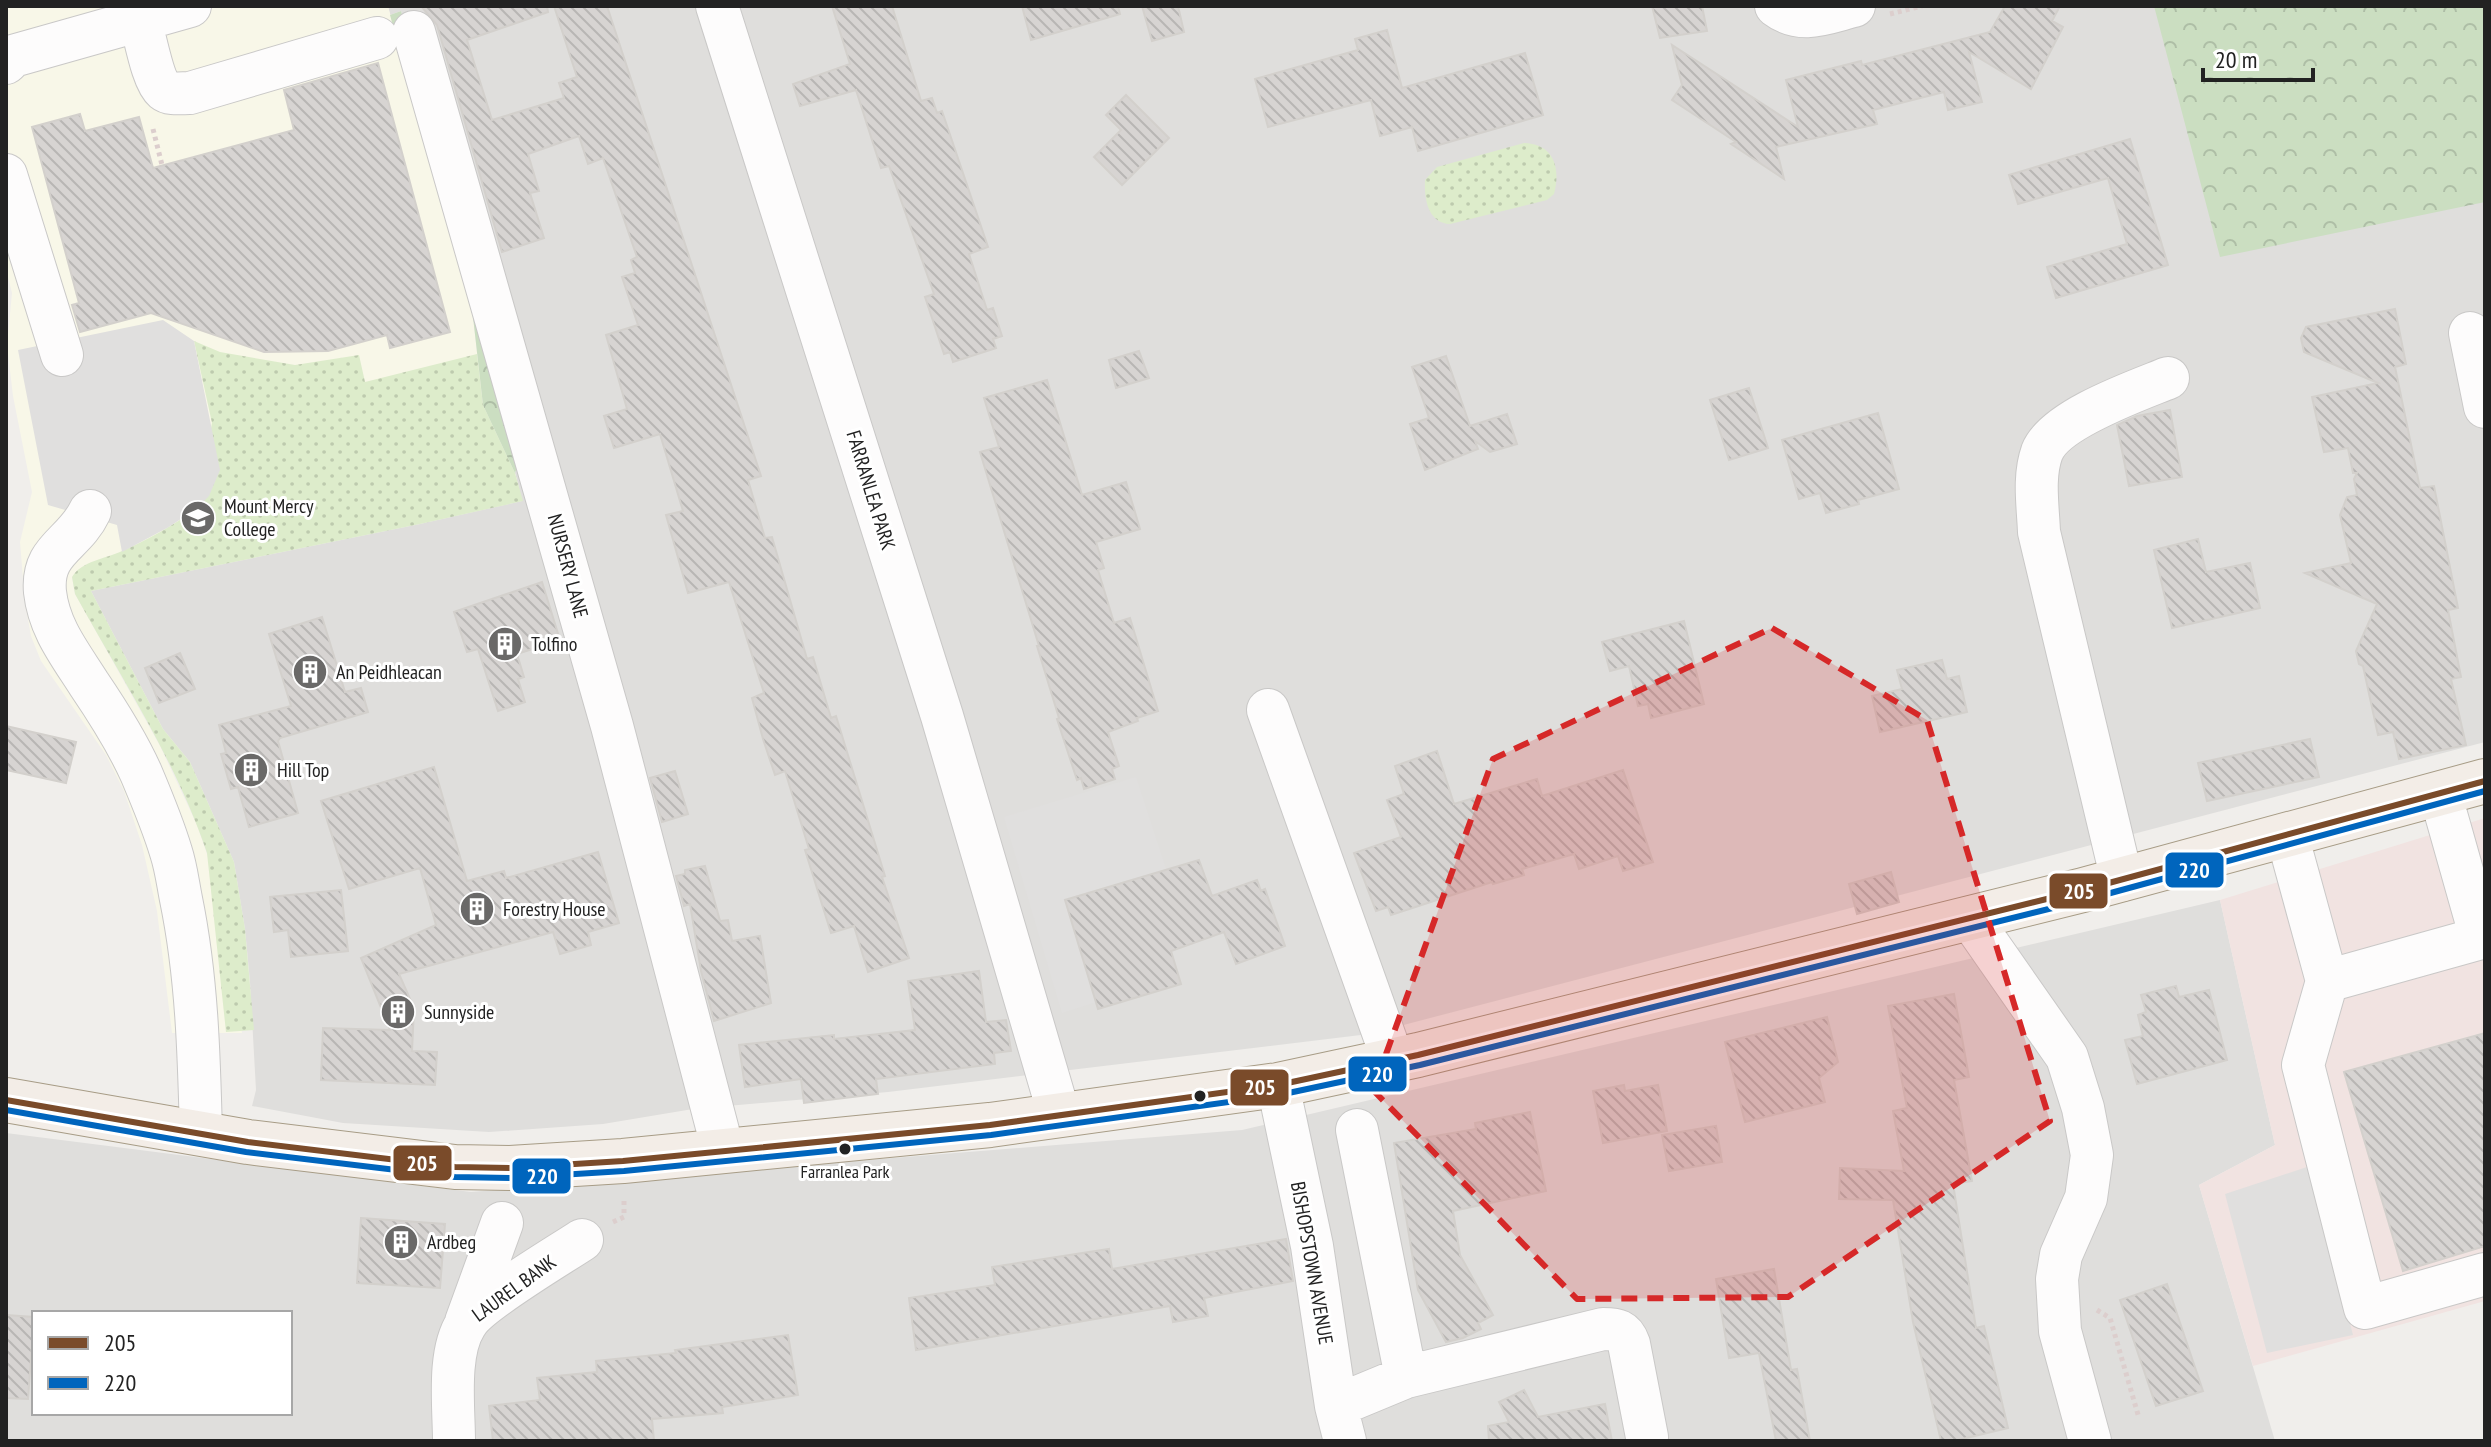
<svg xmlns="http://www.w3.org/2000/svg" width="2491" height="1447" font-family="'PT Sans Narrow',sans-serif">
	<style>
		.residential { fill: #dfdedc; fill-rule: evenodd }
		.commercial { fill: #f1e3e1 }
		.education { fill: #f8f7e8 }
		.grass { fill: url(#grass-dots) }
		.forest { fill: url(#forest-crowns) }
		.parking { fill: #e0dfde }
		.building { fill: url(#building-back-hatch); stroke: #d3d0cc; stroke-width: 2 }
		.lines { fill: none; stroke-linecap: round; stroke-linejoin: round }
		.minor-casing { stroke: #c9c8c7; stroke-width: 44 }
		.major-casing { stroke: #a79c86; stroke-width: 46 }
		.path { stroke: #dccecd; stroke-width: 5; stroke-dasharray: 4 4; stroke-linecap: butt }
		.minor { stroke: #fdfcfc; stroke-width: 42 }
		.major { stroke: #f3ede7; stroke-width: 44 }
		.bus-1-casing { stroke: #fff; stroke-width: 12 }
		.bus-2-casing { stroke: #fff; stroke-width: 12 }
		.bus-1 { stroke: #7a4b2a; stroke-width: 6 }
		.bus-2 { stroke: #0065bd; stroke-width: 6 }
		.marked { fill: #d62828; fill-opacity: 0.2; stroke: #d62828; stroke-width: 6; stroke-dasharray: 16 10; stroke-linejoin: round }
		.bus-dot { fill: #222; stroke: #fff; stroke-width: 3 }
		.labels { text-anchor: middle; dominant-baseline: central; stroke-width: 6; stroke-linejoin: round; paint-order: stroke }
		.bus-label { font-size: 18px; fill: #222; stroke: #fff }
		.street-label { font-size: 20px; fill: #222; stroke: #fff }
		.poi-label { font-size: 20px; fill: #222; stroke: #fff; text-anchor: start }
		.line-badge { stroke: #fff; stroke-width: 3 }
		.badge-label { font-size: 22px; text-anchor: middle; font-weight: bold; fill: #fff }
	</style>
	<defs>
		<pattern id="grass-dots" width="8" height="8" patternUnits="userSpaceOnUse" patternTransform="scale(2)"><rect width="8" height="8" fill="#ddeccb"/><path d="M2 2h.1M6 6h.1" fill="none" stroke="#bdcaae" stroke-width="1.8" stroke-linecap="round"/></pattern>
		<pattern id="forest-crowns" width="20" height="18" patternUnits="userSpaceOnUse" patternTransform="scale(2)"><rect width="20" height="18" fill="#cbdec1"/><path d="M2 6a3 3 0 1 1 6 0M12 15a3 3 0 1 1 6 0" fill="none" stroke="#aebea6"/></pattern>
		<pattern id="building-back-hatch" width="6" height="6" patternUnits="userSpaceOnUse" patternTransform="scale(2)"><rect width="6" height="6" fill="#d7d4d2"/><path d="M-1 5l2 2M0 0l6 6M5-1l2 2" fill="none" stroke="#b8b6b4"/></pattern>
	</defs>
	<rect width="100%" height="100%" fill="#f0eeeb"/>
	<!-- residential -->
	<path class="residential" d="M388,6h1768l329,196v540l-1116,292 -481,58 -195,17 -90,15 -114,8 -146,-9 -91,-17 4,-16 -6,-108 -5,-53 -11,-67 -44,-100 -27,-33 -72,-138 329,-67 102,-23 -7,-28 7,-19 -49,-197 -72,-246 -11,4z
		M2220,900l55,245 -76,40 76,256h-2269v-308l465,59 771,-62zM34,1313h256v100h-256z"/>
	<!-- commercial -->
	<path class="commercial" d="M2485,818v483l-232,65 -54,-181 76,-40 -55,-245z"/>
	<!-- education -->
	<path class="education" d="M6,6h382l85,311 10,88 32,68 4,15 -447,89 3,17 85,152 37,79 24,70 21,138h-70l-15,-122 -15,-66 -18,-54 -18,-36 -65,-94 -10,-25 -6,-33 -5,-61 12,-50 -19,-96 -6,-51 5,-52 -6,-24z"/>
	<!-- grass -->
	<path class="grass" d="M1524,143c30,1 37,25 30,51l-7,6 -97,24c-22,-1 -26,-25 -25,-44l12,-13z
		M194,341l26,11 75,13 64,-10 6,27 112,-28 6,51 32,68 8,28 -103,23 -329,67 72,138 27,33 44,100 11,67 9,101 -28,2 -19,-179c-31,-92 -86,-175 -132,-259l-3,-17c10,-16 33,-18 50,-26 25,-11 50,-25 73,-41l17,-87z"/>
	<!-- forest -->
	<path class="forest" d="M2154,6h331v196l-265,55z
		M401,11l72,246 49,197 -7,19 -32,-68 -10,-88 -83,-302z"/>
	<!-- parking -->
	<path class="parking" d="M163,320l31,21 26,129 -11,26 -14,14 -28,18 -45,24 -5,-27 -69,-20 -30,-155z
		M1136,777l30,92 -101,30 31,103 -34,11 -58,-196z
		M2310,1166l43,169 -86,18 -42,-159z"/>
	<!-- building -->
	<path class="building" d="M421,6h126l1,6 -81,28 25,80 72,-22 -5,-15 18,-6 -23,-71h53l154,470 -13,4 17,58 7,-1 35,122 6,-2 18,61 5,-2 49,160 -3,1 27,81 -41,14 -14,-46 -23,7 -26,-83 4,-1 -24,-78 -10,4 -12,-36 -11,-41 12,-5 -35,-111 -41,11 -22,-78 17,-4 -23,-77 -46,14 -10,-32 23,-7 -21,-74 32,-10 -16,-48 13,-4 -4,-13 6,-3 -34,-99 -15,6 -9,-28 -51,18 11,37 -9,2 14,45 -42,14 -65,-227z
		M832,6h60l29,95 11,-3 5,15 5,-2 46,136 -19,7 18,56 6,-2 9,28 -9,3 3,9 -43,14 -3,-10 -6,2 -19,-57 9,-3 -45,-128 -8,2 -25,-78 -56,16 -7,-22 57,-20z
		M1022,6h96l2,8 -89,26z
		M1142,6h36l6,26 -32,9z
		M1652,6h50l5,25 -47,7z
		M2005,6h55l-8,15 11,6 -32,62 -62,-37 13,50 -34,8 -4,-18 -71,18 4,14 -101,23 8,32 -53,-35 5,-2 -64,-42 10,-15 -10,-40 126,82 -12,-47 75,-19 1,4 128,-33z
		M1387,30l15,58 123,-35 18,62 -125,36 -6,-24 -32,9 -9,-36 -103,27 -13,-48 103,-29 -3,-11z
		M378,63l72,269 -60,16 -3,-13 -59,16 -64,1 -113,-39 -71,19 -8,-27 7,-2 -47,-176 48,-13 5,17 54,-14 14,51 141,-38 -10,-40z
		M1126,95l43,43 -47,47 -28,-28 27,-27 -15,-15z
		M2130,139l38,126 -112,33 -9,-31 80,-23 -19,-66 -90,26 -9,-29z
		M2395,309l11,55 -11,3 25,121 14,-2 24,122 -10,2 13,67 -10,2 15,66 -67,14 -6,-27 -15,3 -15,-69 -4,-2 -3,-13 21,-47 -72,-31 46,-10 -11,-48 7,-18 10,-2 -3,-16 3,-6h-4l-5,-25 -24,4 -12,-55 66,-14 -74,-31 -3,-14 5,-11z
		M1139,351l10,27 -33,10 -7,-28z
		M1446,356l24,70 37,-12 10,30 -27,8 -15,-11 3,8 -53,21 -15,-46 19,-6 -17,-51z
		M1047,380l35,115 44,-13 14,47 -44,13 8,26 -6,2 16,53 16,-5 28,93 -21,7 1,3 -30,11 11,34 -7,3 3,10 -31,10 -3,-11 -4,2 -20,-61 2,-1 -22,-72h2l-59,-194 19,-5 -15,-49z
		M1749,388l19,60 -39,12 -19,-60z
		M2170,410l12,67 -53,9 -12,-61 20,-9z
		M1878,413l21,76 -41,11 1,4 -33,9 -6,-20 -21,6 -17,-59z
		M2198,539l8,33 44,-9 10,45 -88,20 -18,-78z
		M542,582l18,58 -43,14 7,23 -6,2 7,23 -27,9 -20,-62 -11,3 -13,-40z
		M322,617l23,75 16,-4 7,24 -88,26 -2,3 20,72 -49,14 -11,-40 -7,2 -10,-35 5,-1 -7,-28 72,-19 -22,-72z
		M1684,621l20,83 -53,14 -3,-14 -10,2 -9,-40 -19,5 -8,-29z
		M180,653l15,36 -36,14 -14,-35z
		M1942,660l5,19 12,-3 8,36 -87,20 -8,-36 30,-7 -5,-19z
		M6,726l70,16 -10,41 -60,-13z
		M2310,739l9,38 -112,24 -9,-38z
		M1437,751l17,53 83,-25 5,17 81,-26 30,92 -30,9 -5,-15 -39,13 -5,-15 -52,15 2,6 -31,9 -1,-2 -101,33 -3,-8 -12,4 -22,-58 47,-16 -14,-37 17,-6 -9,-28z
		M434,767l33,114 37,-10 2,7 92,-26 21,71 -31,9 3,13 -31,9 -7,-22 -154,42 15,34 -2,43 25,1 -2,33 -114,-5 2,-52 67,2 -29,-72 75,-33 -16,-57 -71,21 -28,-88z
		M675,771l13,43 -26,8 -12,-44z
		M1199,860l13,36 45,-16 4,11 4,-2 20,57 -49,18 -12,-32 -53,19 10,33 -83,25 -33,-109z
		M705,866l15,55 8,-1 4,21 28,-5 11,67 -57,18 -13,-50 -11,-67 -6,2 -8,-30 9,-2v-4z
		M1891,872l8,30 -42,12 -8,-30z
		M341,890l7,61 -57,6 -3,-27 -14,2 -4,-35z
		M979,971l7,51 20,-2 5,31 -17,2 1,11 -119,15 2,15 -74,9 -3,-24 -56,8 -6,-42 95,-10v4l81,-9 -7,-49z
		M2176,986l3,11 30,-7 18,70 -90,24 -12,-44 18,-4 -5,-21 8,-3 -5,-17z
		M1954,994l15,83 -15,3 18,101 -19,3 23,144 8,-2 24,102 -54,13h-13l-28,-119 -20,-122 -54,-1 1,-31 64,3 -11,-60 14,-3 -19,-102z
		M1827,1017l11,45 -19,16 6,24 -80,20 -20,-80z
		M2485,1033v213l-82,25 -59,-199z
		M1624,1085l1,6 33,-6 9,46 -64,12 -10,-52z
		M1530,1112l16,79 -93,20 7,44 33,60 -15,8 3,6 -18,9 -17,4 -28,-52 -24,-147 82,-14 -1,-6z
		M1716,1126l6,36 -53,9 -7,-36z
		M361,1218l84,6 -5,64 -83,-5z
		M1286,1239l7,42 -89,17 4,18 -35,6 -3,-16 -254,44 -7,-52 86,-13 -3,-18 117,-18 3,20z
		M1774,1269l17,101 6,-1 13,72h-34l-17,-88 -30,5 -13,-79z
		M2167,1284l36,107 -47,15 -36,-106z
		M6,1315l28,2 -6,82 -22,-1z
		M788,1335l10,60 -76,12 1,6 -71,6 2,22h-161l-4,-35 51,-6 -3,-22 60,-6 -1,-11 80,-8 -1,-3z
		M1524,1390l14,27 67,-13 7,37h-123l-1,-15 21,-4 -10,-20z"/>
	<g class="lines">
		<!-- minor casing -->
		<g class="minor-casing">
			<path id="minor" d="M717,6l225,710 117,398
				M1776,6c25,19 50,7 78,0
				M140,20c5,15 12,60 24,70 6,5 17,3 26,3l187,-55
				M414,32l198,694 111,424
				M6,63l7,-7 177,-50
				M6,175l56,180
				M2470,333l15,74
				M90,511c-16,34 -49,38 -45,81 4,36 25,62 44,92 19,28 38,58 52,89 11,26 22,52 30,79 5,15 7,32 10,47 16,78 18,156 20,235
				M1268,710l125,350
				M2287,835l40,146 154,-43 -41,-145
				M2122,880l-83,-348c-1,-26 -6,-55 3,-80 13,-33 94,-61 126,-74
				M1970,918l97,139 16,51 9,47 -6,43 -25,57 -4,24 3,52 30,110
				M2327,981l-24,84 62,243 120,-34
				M1278,1085l34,161 24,160 9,35
				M1357,1130l49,247
				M466,1322l36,-99
				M1336,1406l70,-29 197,-48c14,0 21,1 26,15l18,93
				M454,1441c0,-33 -7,-88 12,-117 12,-21 92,-68 116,-84"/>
		</g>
		<!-- major casing -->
		<g class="major-casing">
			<path id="major" d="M6,1100l242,42 207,25 55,1 113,-7 367,-36 288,-40 140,-30 665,-165 402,-109"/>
		</g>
		<!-- path -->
		<path class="path" d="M1890,14l32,-8
			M153,129l9,36
			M613,1222l11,-5v-19
			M2097,1310l13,8 29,100"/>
		<!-- minor -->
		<use href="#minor" class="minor"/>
		<!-- major -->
		<use href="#major" class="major"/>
		<!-- bus-1 casing -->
		<g class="bus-1-casing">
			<path id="bus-1" d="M6,1100l242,42 207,25 55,1 113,-7 367,-36 288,-40 140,-30 665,-165 402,-109"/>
		</g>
		<!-- bus-2 casing -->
		<g class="bus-2-casing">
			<path id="bus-2" d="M6,1110l240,42 209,25 56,1 113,-7 367,-36 288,-40 141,-30 665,-165 400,-109"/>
		</g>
		<!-- bus-1 -->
		<use href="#bus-1" class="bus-1"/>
		<!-- bus-2 -->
		<use href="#bus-2" class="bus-2"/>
	</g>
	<!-- marked area -->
	<path class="marked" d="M1772,628l155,92 123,401 -262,176 -211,2 -204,-209 120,-331z"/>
	<!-- icons -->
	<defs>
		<g id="school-disc" transform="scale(1.8)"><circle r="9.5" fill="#6a6968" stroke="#fff"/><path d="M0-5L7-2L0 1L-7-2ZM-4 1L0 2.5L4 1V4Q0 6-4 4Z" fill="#fff"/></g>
		<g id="building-disc" transform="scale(1.8)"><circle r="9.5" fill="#6a6968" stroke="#fff"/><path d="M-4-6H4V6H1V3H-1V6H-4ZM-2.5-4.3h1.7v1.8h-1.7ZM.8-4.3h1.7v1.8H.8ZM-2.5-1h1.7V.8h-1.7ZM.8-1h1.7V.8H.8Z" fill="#fff"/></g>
	</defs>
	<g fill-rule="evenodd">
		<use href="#school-disc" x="198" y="518"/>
		<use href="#building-disc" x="505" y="644"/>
		<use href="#building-disc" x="310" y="672"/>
		<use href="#building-disc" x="251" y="770"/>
		<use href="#building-disc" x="477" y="909"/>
		<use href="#building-disc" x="398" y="1012"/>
		<use href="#building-disc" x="401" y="1242"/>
	</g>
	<!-- markers -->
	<g class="bus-dot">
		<circle cx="1200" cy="1096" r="7"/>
		<circle cx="845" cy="1149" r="7"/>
	</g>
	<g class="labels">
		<!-- bus labels -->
		<g class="bus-label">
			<text x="845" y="1171">Farranlea Park</text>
		</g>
		<!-- street labels -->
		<g class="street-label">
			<text transform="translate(871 490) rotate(73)">FARRANLEA PARK</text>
			<text transform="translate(568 566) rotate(75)">NURSERY LANE</text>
			<text transform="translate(1312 1263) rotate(80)">BISHOPSTOWN AVENUE</text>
			<text transform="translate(514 1288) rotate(-36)">LAUREL BANK</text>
		</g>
		<!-- poi labels -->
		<g class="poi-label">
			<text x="224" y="506">Mount Mercy<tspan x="224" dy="23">College</tspan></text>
			<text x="531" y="644">Tolfino</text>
			<text x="336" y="672">An Peidhleacan</text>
			<text x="277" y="770">Hill Top</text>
			<text x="503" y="909">Forestry House</text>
			<text x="424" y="1012">Sunnyside</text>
			<text x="427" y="1242">Ardbeg</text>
		</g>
	</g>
	<g class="line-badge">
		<rect x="2164" y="851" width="61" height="38" rx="8" fill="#0065bd"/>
		<rect x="2048" y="872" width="61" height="38" rx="8" fill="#7a4b2a"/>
		<rect x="1347" y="1055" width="61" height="38" rx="8" fill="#0065bd"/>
		<rect x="1229" y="1068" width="61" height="39" rx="8" fill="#7a4b2a"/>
		<rect x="392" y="1144" width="61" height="38" rx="8" fill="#7a4b2a"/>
		<rect x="511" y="1157" width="61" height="38" rx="8" fill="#0065bd"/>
	</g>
	<g class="badge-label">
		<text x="2194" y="878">220</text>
		<text x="2079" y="899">205</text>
		<text x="1377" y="1082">220</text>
		<text x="1260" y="1095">205</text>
		<text x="422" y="1171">205</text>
		<text x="542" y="1184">220</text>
	</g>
	<!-- border -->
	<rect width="2491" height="1447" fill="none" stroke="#222222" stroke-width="16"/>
	<!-- legend -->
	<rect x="32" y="1311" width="260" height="104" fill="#ffffff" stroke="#a7a7a7" stroke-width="2"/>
	<rect x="48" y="1337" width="40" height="12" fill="#7a4b2a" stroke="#a7a7a7" stroke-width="2"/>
	<text x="104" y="1351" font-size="24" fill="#222222">205</text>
	<rect x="48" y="1377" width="40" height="12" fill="#0065bd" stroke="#a7a7a7" stroke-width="2"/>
	<text x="104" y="1391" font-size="24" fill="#222222">220</text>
	<!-- scale -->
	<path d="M2203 68v12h110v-12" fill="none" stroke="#222222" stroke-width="4"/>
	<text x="2215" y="68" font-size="24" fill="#222222" stroke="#ffffff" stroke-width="6" paint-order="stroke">20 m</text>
</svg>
